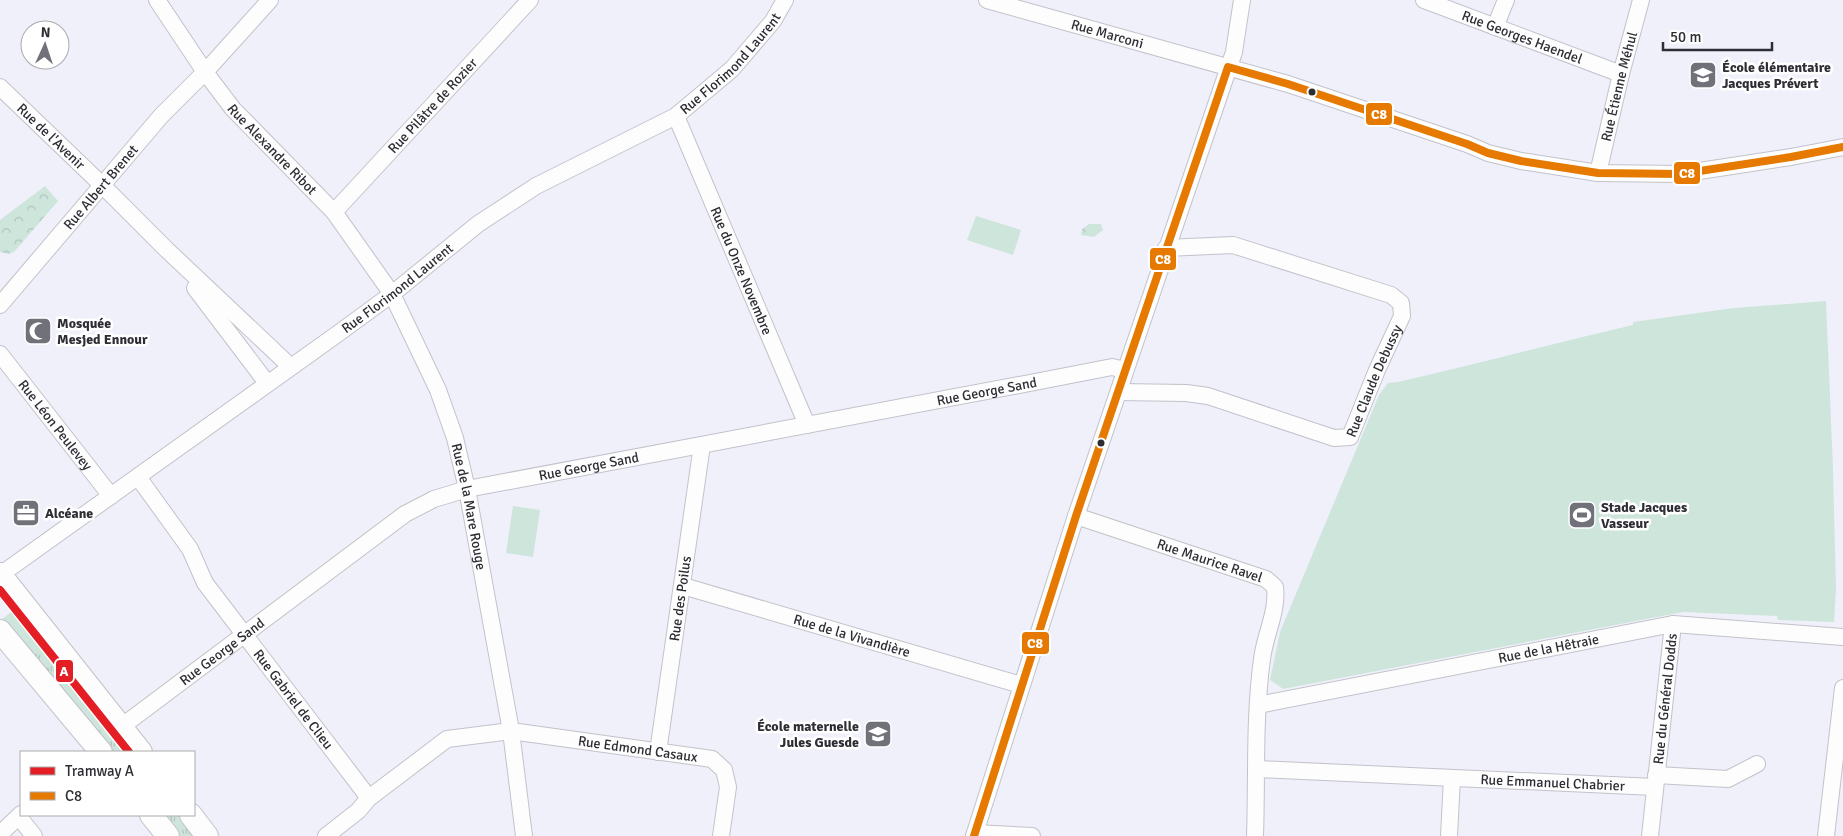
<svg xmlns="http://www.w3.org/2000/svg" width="1843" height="836" font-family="Signika,sans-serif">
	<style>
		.grass { fill: url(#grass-tufts) }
		.park { fill: url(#park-crowns) }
		.pitch { fill: #cde5db }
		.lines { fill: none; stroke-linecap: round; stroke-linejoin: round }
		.minor-casing { stroke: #c2c2ca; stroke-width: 18 }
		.secondary-casing { stroke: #c2c2ca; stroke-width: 24 }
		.minor { stroke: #fdfdfe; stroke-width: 16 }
		.secondary { stroke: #fdfdfe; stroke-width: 22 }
		.bus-1-casing { stroke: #fff; stroke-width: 11 }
		.bus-1 { stroke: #e67900; stroke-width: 8 }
		.tram-1-casing { stroke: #fff; stroke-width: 11 }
		.tram-1 { stroke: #e41e25; stroke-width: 8 }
		.bus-dot { fill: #2d2d34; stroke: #fff; stroke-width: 2 }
		.labels { text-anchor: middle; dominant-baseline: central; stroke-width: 5; stroke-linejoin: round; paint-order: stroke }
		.street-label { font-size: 14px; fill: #2d2d34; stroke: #fff }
		.poi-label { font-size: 14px; font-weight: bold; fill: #2d2d34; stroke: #fff; text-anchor: start }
		.line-badge { stroke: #fff; stroke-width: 2 }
		.badge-label { font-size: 14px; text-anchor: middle; font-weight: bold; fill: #fff }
	</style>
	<defs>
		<pattern id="grass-tufts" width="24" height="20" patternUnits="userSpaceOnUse" patternTransform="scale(1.25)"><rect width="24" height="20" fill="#cde5db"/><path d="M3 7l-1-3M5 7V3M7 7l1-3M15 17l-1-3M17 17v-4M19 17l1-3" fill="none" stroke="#b0c5bd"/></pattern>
		<pattern id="park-crowns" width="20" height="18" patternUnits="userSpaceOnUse" patternTransform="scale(1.25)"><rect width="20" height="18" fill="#cde5db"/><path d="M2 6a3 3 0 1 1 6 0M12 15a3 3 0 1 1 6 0" fill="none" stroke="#b0c5bd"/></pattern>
	</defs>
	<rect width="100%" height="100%" fill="#f0f0fb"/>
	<!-- grass -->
	<path class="grass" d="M18,607l111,140 -6,5h-14l-107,-133z
		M160,815h22l17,21h-23z"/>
	<!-- park -->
	<path class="park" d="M45,186l13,15 -44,51 -6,2 -8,-2v-32z
		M1089,224h12l2,6 -9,7 -13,-2 1,-6z"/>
	<!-- pitch -->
	<path class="pitch" d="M976,216l45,14 -8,25 -46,-15z
		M1826,301l7,168 3,121 -2,32 -56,-2 -1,-4 -94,-4 -400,77 -13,-9 10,-48 99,-237 9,-12 10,-1c79,-18 157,-39 235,-57v-3l101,-14z
		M513,506l27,4 -7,47 -27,-4z"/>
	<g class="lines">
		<!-- minor casing -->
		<g class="minor-casing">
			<g id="minor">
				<path id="s1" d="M157,0l48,72 28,37 101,103 58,82 46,96 17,48 12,51 44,242 13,105"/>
				<path id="s2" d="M987,0l301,84 179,60 21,9 33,8 77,12 82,1 111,-17 52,-10"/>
				<path id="s3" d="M1424,0l197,74"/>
				<path d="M1495,27l11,-27"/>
				<path id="s4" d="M0,87l103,99 64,64 124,117"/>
				<path id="s5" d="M676,116l131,309"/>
				<path id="s6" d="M1598,173l23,-99 20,-74"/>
				<path id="s7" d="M334,212l196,-212"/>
				<path d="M195,288l72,95"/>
				<path id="s8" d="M0,305l161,-189 44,-44 65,-72"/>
				<path id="s9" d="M0,354l111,142"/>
				<path id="s10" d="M1119,392l67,1 22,3 126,42 16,-1 27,-67 25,-54 -1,-13 -10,-8 -158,-50 -67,3"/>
				<path id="s11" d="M138,477l52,72 15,34 164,215"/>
				<path id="s12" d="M1076,516l190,63 9,8c3,25 -10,47 -13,72 -8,58 -5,118 -7,177"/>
				<path id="s13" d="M0,575l336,-240 56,-41 86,-70 58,-38 140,-70 56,-47 41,-48 12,-21"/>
				<path id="s14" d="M683,586l338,99"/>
				<path id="s15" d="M1258,705l415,-81 170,13"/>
				<path id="s16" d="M121,727l284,-213 29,-15 33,-10 568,-107 77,-15 13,3"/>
				<path id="s17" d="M658,752l44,-307"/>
				<path id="s18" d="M1257,769l398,18"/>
				<path d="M1656,775l72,4 29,-15"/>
				<path d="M19,817l15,19"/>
				<path d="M975,833l57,3"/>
				<path d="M0,834l21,-20"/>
				<path id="s19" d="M326,836l32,-25 11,-13 78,-59 64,-8 201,28 12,11 4,17 -7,49"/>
				<path d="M974,836l102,-320 158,-464 8,-52"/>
				<path d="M1449,836l3,-58"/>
				<path id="s20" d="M1650,836l23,-212"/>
				<path d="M1826,836l17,-148"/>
			</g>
		</g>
		<!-- secondary casing -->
		<g class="secondary-casing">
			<path id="secondary" d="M0,574l141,178
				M0,631l101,121
				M151,815l17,21
				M191,815l16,21"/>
		</g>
		<!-- minor -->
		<use href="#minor" class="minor"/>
		<!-- secondary -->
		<use href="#secondary" class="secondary"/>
		<!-- bus-1 casing -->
		<g class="bus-1-casing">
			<path id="bus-1" d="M1228,67l60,17 179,60 21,9 33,8 77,12 82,1 111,-17 52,-10
				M974,836l102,-320 152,-449"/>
		</g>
		<!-- bus-1 -->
		<use href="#bus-1" class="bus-1"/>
		<!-- tram-1 casing -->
		<g class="tram-1-casing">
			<path id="tram-1" d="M0,590l129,162"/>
		</g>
		<!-- tram-1 -->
		<use href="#tram-1" class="tram-1"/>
	</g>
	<!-- icons -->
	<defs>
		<g id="school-square" transform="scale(1.4375)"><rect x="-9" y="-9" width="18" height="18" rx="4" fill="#71717a" stroke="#fff"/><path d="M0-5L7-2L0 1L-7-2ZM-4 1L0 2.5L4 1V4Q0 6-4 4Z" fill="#fff"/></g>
		<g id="mosque-square" transform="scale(1.4375)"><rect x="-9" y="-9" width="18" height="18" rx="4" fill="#71717a" stroke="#fff"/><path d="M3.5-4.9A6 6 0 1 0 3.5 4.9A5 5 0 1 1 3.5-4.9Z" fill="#fff"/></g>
		<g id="office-square" transform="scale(1.4375)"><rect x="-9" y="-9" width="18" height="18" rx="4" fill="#71717a" stroke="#fff"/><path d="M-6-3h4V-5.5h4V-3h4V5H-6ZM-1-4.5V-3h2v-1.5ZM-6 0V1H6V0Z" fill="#fff"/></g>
		<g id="stadium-square" transform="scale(1.4375)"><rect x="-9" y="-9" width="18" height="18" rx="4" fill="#71717a" stroke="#fff"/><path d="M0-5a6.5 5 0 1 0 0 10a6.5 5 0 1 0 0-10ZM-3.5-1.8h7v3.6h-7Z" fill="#fff"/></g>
	</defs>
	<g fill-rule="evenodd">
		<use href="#school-square" x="1703" y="75"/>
		<use href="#mosque-square" x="38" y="331"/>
		<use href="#office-square" x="26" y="513"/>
		<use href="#stadium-square" x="1582" y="515"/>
		<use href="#school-square" x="878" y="734"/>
	</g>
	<!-- markers -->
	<g class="bus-dot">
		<circle cx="1312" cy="92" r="4.5"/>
		<circle cx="1101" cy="443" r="4.5"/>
	</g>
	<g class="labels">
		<!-- street labels -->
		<g class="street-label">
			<text stroke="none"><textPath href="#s2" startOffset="125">Rue Marconi</textPath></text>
			<text stroke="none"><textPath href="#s3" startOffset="105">Rue Georges Haendel</textPath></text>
			<text stroke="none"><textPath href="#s13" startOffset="895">Rue Florimond Laurent</textPath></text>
			<text stroke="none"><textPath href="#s6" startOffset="89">Rue Étienne Méhul</textPath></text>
			<text stroke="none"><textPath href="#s7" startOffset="145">Rue Pilâtre de Rozier</textPath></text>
			<text stroke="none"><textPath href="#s4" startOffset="71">Rue de l'Avenir</textPath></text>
			<text stroke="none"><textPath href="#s1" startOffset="189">Rue Alexandre Ribot</textPath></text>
			<text stroke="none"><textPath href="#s8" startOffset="155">Rue Albert Brenet</textPath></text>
			<text stroke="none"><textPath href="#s5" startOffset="168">Rue du Onze Novembre</textPath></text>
			<text stroke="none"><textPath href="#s13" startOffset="490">Rue Florimond Laurent</textPath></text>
			<text stroke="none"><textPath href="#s10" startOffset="299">Rue Claude Debussy</textPath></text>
			<text stroke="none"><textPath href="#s16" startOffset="951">Rue George Sand</textPath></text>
			<text stroke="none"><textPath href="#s9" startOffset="90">Rue Léon Peulevey</textPath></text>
			<text stroke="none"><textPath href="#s16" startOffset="546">Rue George Sand</textPath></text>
			<text stroke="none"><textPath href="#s1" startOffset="605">Rue de la Mare Rouge</textPath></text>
			<text stroke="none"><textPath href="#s12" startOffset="141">Rue Maurice Ravel</textPath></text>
			<text stroke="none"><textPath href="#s17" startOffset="155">Rue des Poilus</textPath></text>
			<text stroke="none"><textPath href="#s14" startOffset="176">Rue de la Vivandière</textPath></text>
			<text stroke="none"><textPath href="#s15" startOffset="296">Rue de la Hêtraie</textPath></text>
			<text stroke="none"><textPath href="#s16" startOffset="126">Rue George Sand</textPath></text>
			<text stroke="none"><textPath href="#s11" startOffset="272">Rue Gabriel de Clieu</textPath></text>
			<text stroke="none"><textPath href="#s20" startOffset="138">Rue du Général Dodds</textPath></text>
			<text stroke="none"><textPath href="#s19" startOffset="348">Rue Edmond Casaux</textPath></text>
			<text stroke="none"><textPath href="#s18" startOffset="296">Rue Emmanuel Chabrier</textPath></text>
		</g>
		<!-- poi labels -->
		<g class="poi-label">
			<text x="1722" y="67">École élémentaire<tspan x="1722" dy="16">Jacques Prévert</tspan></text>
			<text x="57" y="323">Mosquée<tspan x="57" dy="16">Mesjed Ennour</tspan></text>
			<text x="1601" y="507">Stade Jacques<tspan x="1601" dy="16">Vasseur</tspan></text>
			<text x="45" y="513">Alcéane</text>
			<text x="859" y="726" text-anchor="end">École maternelle<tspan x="859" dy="16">Jules Guesde</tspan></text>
		</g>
	</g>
	<g class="line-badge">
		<rect x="1365" y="102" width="28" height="24" rx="5" fill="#e67900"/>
		<rect x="1673" y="161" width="28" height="24" rx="5" fill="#e67900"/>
		<rect x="1149" y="247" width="28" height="24" rx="5" fill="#e67900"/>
		<rect x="1021" y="631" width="29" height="24" rx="5" fill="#e67900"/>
		<rect x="55" y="659" width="19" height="24" rx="5" fill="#e41e25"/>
	</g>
	<g class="badge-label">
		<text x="1379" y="119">C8</text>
		<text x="1687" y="178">C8</text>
		<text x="1163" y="264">C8</text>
		<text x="1035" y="648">C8</text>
		<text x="64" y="676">A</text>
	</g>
	<!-- legend -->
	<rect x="20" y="751" width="175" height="65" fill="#ffffff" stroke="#ababae"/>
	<rect x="30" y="767" width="25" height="8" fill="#e41e25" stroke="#ababae"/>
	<text x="65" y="776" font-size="15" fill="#2d2d34">Tramway A</text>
	<rect x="30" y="792" width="25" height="8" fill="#e67900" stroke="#ababae"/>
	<text x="65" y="801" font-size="15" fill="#2d2d34">C8</text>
	<!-- north arrow -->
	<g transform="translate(45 45) rotate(3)"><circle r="24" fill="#ffffff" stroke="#ababae"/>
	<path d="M0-4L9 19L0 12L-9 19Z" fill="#71717a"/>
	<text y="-8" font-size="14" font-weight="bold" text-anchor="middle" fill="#2d2d34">N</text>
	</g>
	<!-- scale -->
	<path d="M1663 42v8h109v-8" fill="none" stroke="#2d2d34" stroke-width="2.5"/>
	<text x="1670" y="42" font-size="15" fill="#2d2d34" stroke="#ffffff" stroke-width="4" paint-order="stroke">50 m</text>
</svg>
